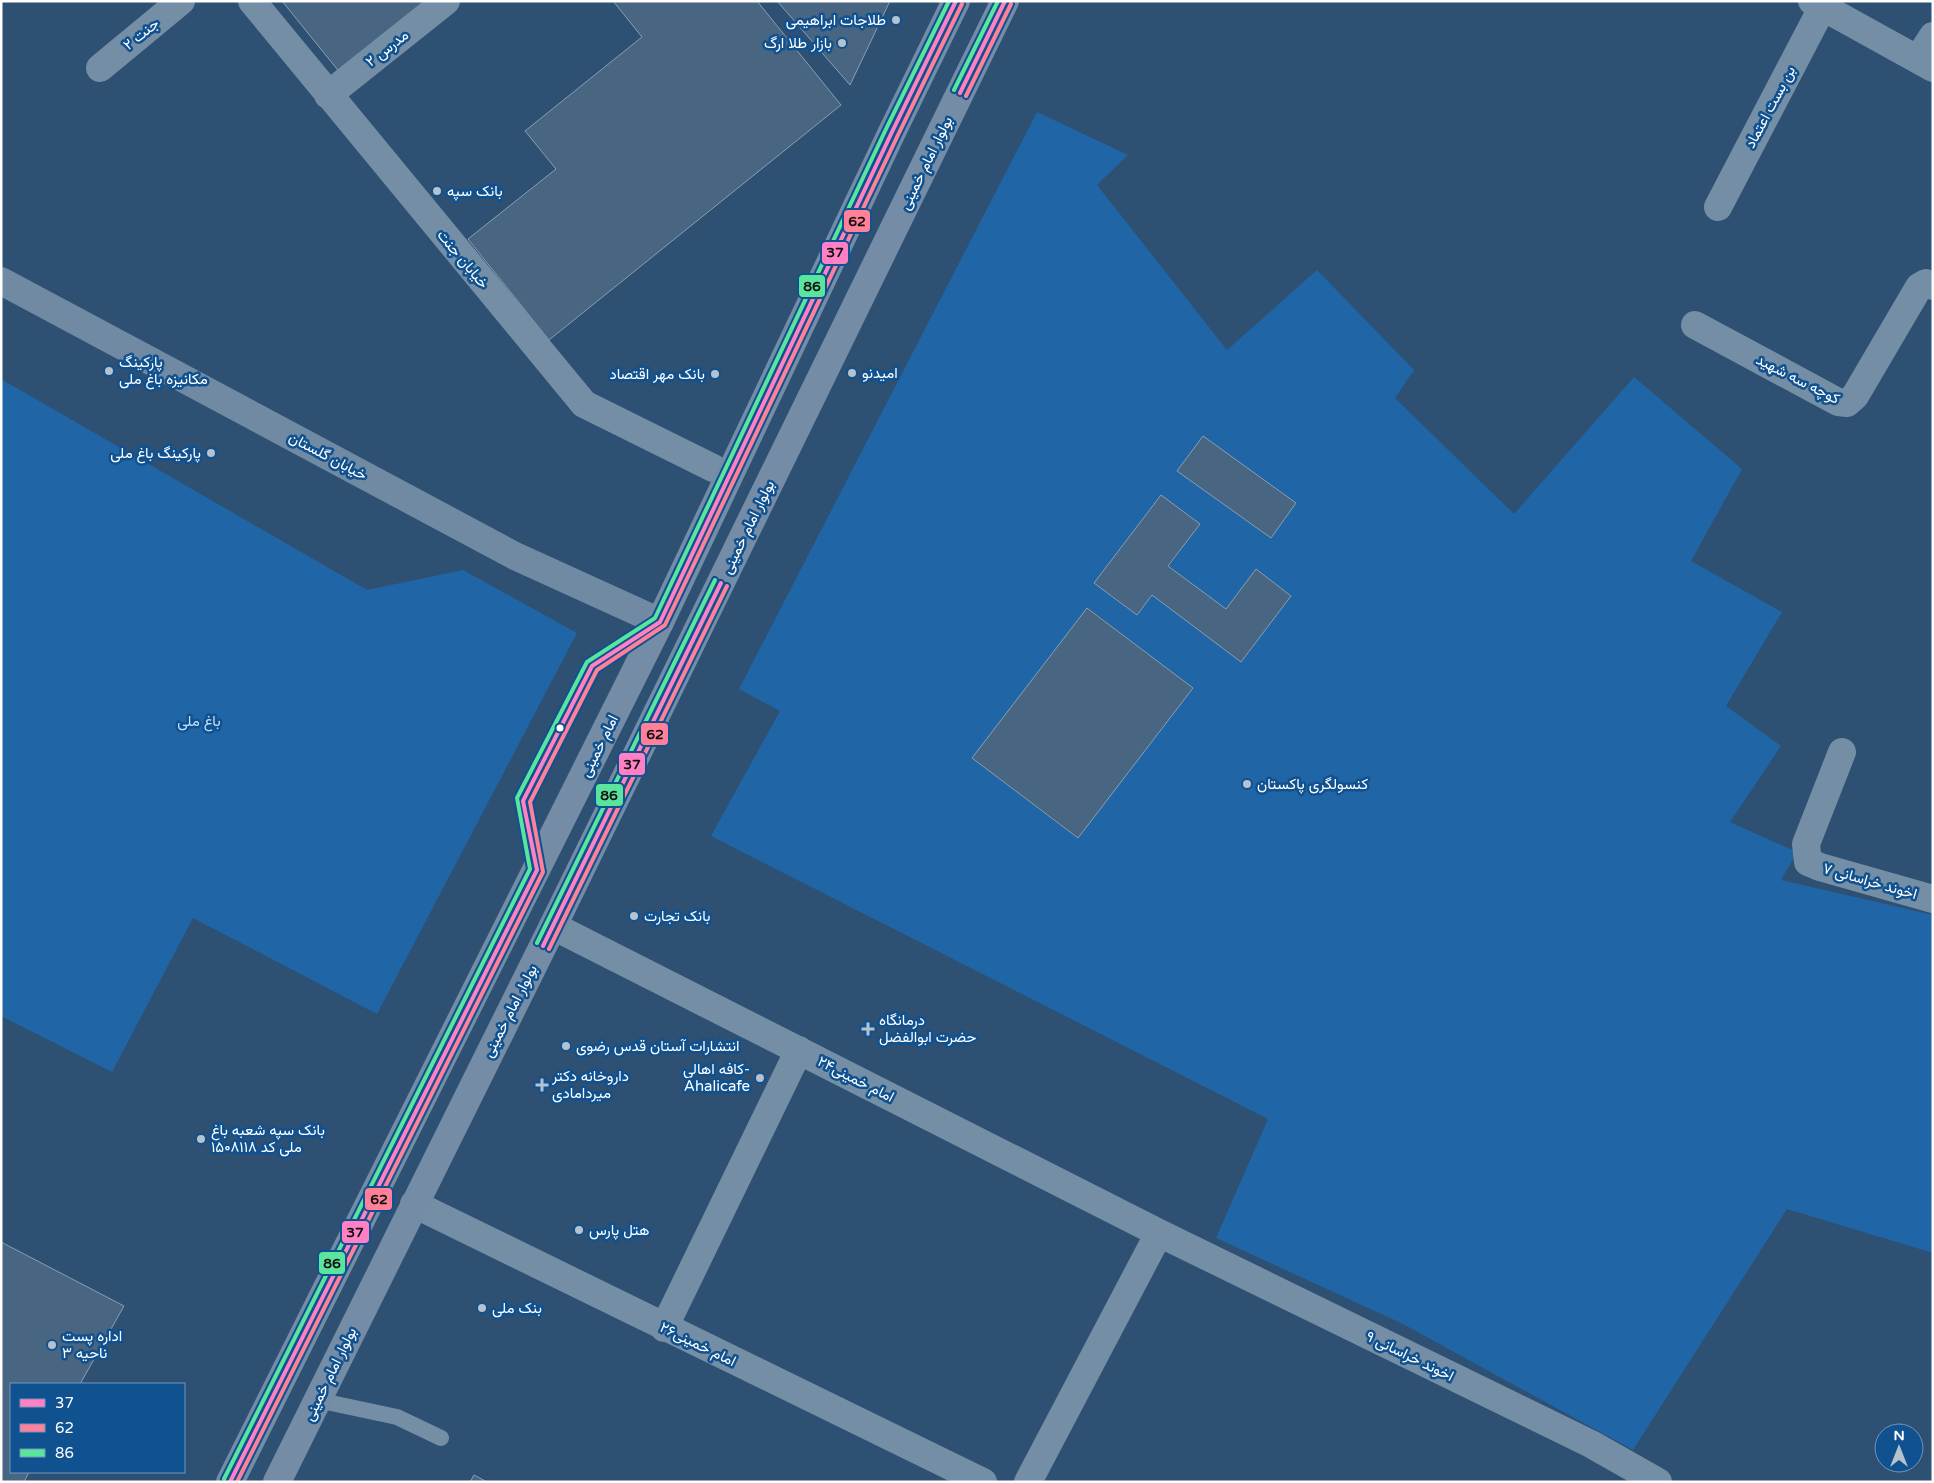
<svg xmlns="http://www.w3.org/2000/svg" width="1934" height="1483" font-family="'Varela Round',Vazirmatn,sans-serif">
	<style>
		.green { fill: #2066a6; fill-rule: evenodd }
		.building { fill: #486581; stroke: #899fb4 }
		.lines { fill: none; stroke-linecap: round; stroke-linejoin: round }
		.lane { stroke: #748ea6; stroke-width: 16 }
		.street { stroke: #748ea6; stroke-width: 28 }
		.secondary { stroke: #708aa3; stroke-width: 28 }
		.primary { stroke: #748ca5; stroke-width: 28 }
		.bus-1-casing { stroke: #105190; stroke-width: 8 }
		.bus-2-casing { stroke: #105190; stroke-width: 8 }
		.bus-3-casing { stroke: #105190; stroke-width: 8 }
		.bus-1 { stroke: #ff80c5; stroke-width: 4 }
		.bus-2 { stroke: #ff8098; stroke-width: 4 }
		.bus-3 { stroke: #5ae49d; stroke-width: 4 }
		.poi-dot { fill: #b6c2ce; stroke: #105190; stroke-width: 2 }
		.bus-dot { fill: #fff; stroke: #105190; stroke-width: 2 }
		.labels { text-anchor: middle; dominant-baseline: central; stroke-width: 5; stroke-linejoin: round; paint-order: stroke }
		.poi-label { font-size: 15px; fill: #fff; stroke: #105190; text-anchor: start }
		.street-label { font-size: 15px; fill: #fff; stroke: #105190 }
		.park-label { font-size: 15px; fill: #c1e1fe; stroke: #105190 }
		.line-badge { stroke: #105190; stroke-width: 2 }
		.pale-badge-label { font-size: 14px; text-anchor: middle; font-weight: bold; fill: #111 }
	</style>
	<rect width="100%" height="100%" fill="#2d5073"/>
	<!-- green -->
	<path class="green" d="M1037,112l91,43 -31,30 130,165 90,-80 97,100 -19,28 119,116 120,-137 108,92 -51,92 91,51 -56,94 55,40 -51,76 67,30 -16,28 152,35v338l-146,-44 -154,241 -230,-126 -187,-86 52,-119 -557,-283 69,-125 -41,-22zM1203,436l93,67 -25,35 -93,-67zM1161,495l39,29 -31,42 57,43 30,-40 35,27 -50,66 -89,-67 -15,20 -43,-32zM1088,608l105,80 -116,150 -105,-80z
		M1,379l366,211 96,-20 114,63 -200,381 -184,-96 -81,154 -111,-56z"/>
	<!-- building -->
	<path class="building" d="M282,1h149l-90,73z
		M613,1h144l84,104 -292,235 -81,-101 88,-70 -31,-38 117,-94z
		M777,1h113l-40,84z
		M1203,436l93,67 -25,35 -94,-67z
		M1161,495l39,29 -32,42 58,43 30,-40 35,27 -50,66 -89,-67 -15,20 -43,-32z
		M1087,608l106,80 -115,150 -106,-80z
		M1,1242l123,64 -44,78h-69v88h18l-5,10h-23z
		M474,1475l13,7h-17z"/>
	<g class="lines">
		<!-- lane -->
		<path class="lane" d="M537,867l-14,-66 69,-135 64,-41
			M317,1400l80,17 44,21"/>
		<!-- street -->
		<path class="street" d="M252,1l332,403 129,64
			M1812,1l121,67
			M1918,59l15,-23
			M100,68l81,-67
			M328,95l118,-94
			M1718,207l105,-201
			M1695,325l143,77 9,1 8,-7 64,-109 7,-4 7,3
			M1842,752l-36,92 2,18 12,5 113,32
			M553,926l606,307 432,211 67,38
			M414,1204l569,278
			M664,1328l135,-278
			M1028,1482l131,-249"/>
		<!-- secondary -->
		<path class="secondary" d="M1,281l514,275 145,66"/>
		<!-- primary -->
		<path class="primary" d="M230,1482l430,-860 232,-490 64,-131
			M277,1482l276,-556 452,-925"/>
		<!-- bus-1 casing -->
		<g class="bus-1-casing">
			<path id="bus-1" d="M960,93l45,-92
				M543,946l178,-363
				M230,1482l307,-612 -14,-69 69,-135 68,-44 232,-490 64,-131"/>
		</g>
		<!-- bus-2 casing -->
		<g class="bus-2-casing">
			<path id="bus-2" d="M966,96l45,-92
				M549,949l178,-363
				M237,1482l306,-610 -13,-70 67,-132 68,-45 233,-490 64,-131"/>
		</g>
		<!-- bus-3 casing -->
		<g class="bus-3-casing">
			<path id="bus-3" d="M954,90l44,-89
				M537,943l178,-363
				M224,1479l306,-610 -13,-71 70,-136 68,-44 231,-489 63,-128"/>
		</g>
		<!-- bus-1 -->
		<use href="#bus-1" class="bus-1"/>
		<!-- bus-2 -->
		<use href="#bus-2" class="bus-2"/>
		<!-- bus-3 -->
		<use href="#bus-3" class="bus-3"/>
	</g>
	<!-- markers -->
	<g class="poi-dot">
		<circle cx="896" cy="20" r="5"/>
		<circle cx="842" cy="43" r="5"/>
		<circle cx="437" cy="191" r="5"/>
		<circle cx="109" cy="371" r="5"/>
		<circle cx="852" cy="373" r="5"/>
		<circle cx="715" cy="374" r="5"/>
		<circle cx="211" cy="453" r="5"/>
		<circle cx="1247" cy="784" r="5"/>
		<circle cx="634" cy="916" r="5"/>
		<path d="M865.5 1021.5h5v5h5v5h-5v5h-5v-5h-5v-5h5z"/>
		<circle cx="566" cy="1046" r="5"/>
		<circle cx="760" cy="1078" r="5"/>
		<path d="M539.5 1077.5h5v5h5v5h-5v5h-5v-5h-5v-5h5z"/>
		<circle cx="201" cy="1139" r="5"/>
		<circle cx="579" cy="1230" r="5"/>
		<circle cx="482" cy="1308" r="5"/>
		<circle cx="52" cy="1345" r="5"/>
	</g>
	<circle class="bus-dot" cx="560" cy="728" r="4.5"/>
	<g class="labels">
		<!-- poi labels -->
		<g class="poi-label">
			<text x="886" y="20" text-anchor="end">طلاجات ابراهیمی</text>
			<text x="832" y="43" text-anchor="end">بازار طلا ارگ</text>
			<text x="447" y="191">بانک سپه</text>
			<text x="119" y="362">پارکینگ<tspan x="119" dy="17">مکانیزه باغ ملی</tspan></text>
			<text x="862" y="373">امیدنو</text>
			<text x="705" y="374" text-anchor="end">بانک مهر اقتصاد</text>
			<text x="201" y="453" text-anchor="end">پارکینگ باغ ملی</text>
			<text x="1257" y="784">کنسولگری پاکستان</text>
			<text x="644" y="916">بانک تجارت</text>
			<text x="879" y="1020">درمانگاه<tspan x="879" dy="17">حضرت ابوالفضل</tspan></text>
			<text x="576" y="1046">انتشارات آستان قدس رضوی</text>
			<text x="750" y="1069" text-anchor="end">کافه اهالی-<tspan x="750" dy="17">Ahalicafe</tspan></text>
			<text x="552" y="1076">داروخانه دکتر<tspan x="552" dy="17">میردامادی</tspan></text>
			<text x="211" y="1130">بانک سپه شعبه باغ<tspan x="211" dy="17">ملی کد ۱۵۰۸۱۱۸</tspan></text>
			<text x="589" y="1230">هتل پارس</text>
			<text x="492" y="1308">بنک ملی</text>
			<text x="62" y="1336">اداره پست<tspan x="62" dy="17">ناحیه ۳</tspan></text>
		</g>
		<!-- street labels -->
		<g class="street-label">
			<text transform="translate(141 34) rotate(-39)">جنت ۲</text>
			<text transform="translate(387 48) rotate(-38)">مدرس ۲</text>
			<text transform="translate(1770 107) rotate(-62)">بن بست اعتماد</text>
			<text transform="translate(926 163) rotate(-64)">بولوار امام خمینی</text>
			<text transform="translate(463 259) rotate(50)">خیابان جنت</text>
			<text transform="translate(1798 379) rotate(27)">کوچه سه شهید</text>
			<text transform="translate(328 456) rotate(28)">خیابان گلستان</text>
			<text transform="translate(748 527) rotate(-64)">بولوار امام خمینی</text>
			<text transform="translate(599 746) rotate(-64)">امام خمینی</text>
			<text transform="translate(1870 881) rotate(16)">اخوند خراسانی ۷</text>
			<text transform="translate(510 1011) rotate(-63)">بولوار امام خمینی</text>
			<text transform="translate(856 1079) rotate(27)">امام خمینی۲۴</text>
			<text transform="translate(698 1344) rotate(26)">امام خمینی۲۶</text>
			<text transform="translate(1410 1356) rotate(26)">اخوند خراسانی ۹</text>
			<text transform="translate(330 1374) rotate(-64)">بولوار امام خمینی</text>
		</g>
		<!-- park labels -->
		<g class="park-label">
			<text x="199" y="721">باغ ملی</text>
		</g>
	</g>
	<g class="line-badge">
		<rect x="843" y="209" width="28" height="24" rx="5" fill="#ff8098"/>
		<rect x="821" y="241" width="28" height="24" rx="5" fill="#ff80c5"/>
		<rect x="798" y="274" width="28" height="24" rx="5" fill="#5ae49d"/>
		<rect x="640" y="722" width="29" height="24" rx="5" fill="#ff8098"/>
		<rect x="618" y="752" width="28" height="24" rx="5" fill="#ff80c5"/>
		<rect x="595" y="783" width="29" height="24" rx="5" fill="#5ae49d"/>
		<rect x="364" y="1187" width="29" height="24" rx="5" fill="#ff8098"/>
		<rect x="341" y="1220" width="29" height="24" rx="5" fill="#ff80c5"/>
		<rect x="318" y="1251" width="28" height="24" rx="5" fill="#5ae49d"/>
	</g>
	<g class="pale-badge-label">
		<text x="857" y="226">62</text>
		<text x="835" y="257">37</text>
		<text x="812" y="291">86</text>
		<text x="655" y="739">62</text>
		<text x="632" y="769">37</text>
		<text x="609" y="800">86</text>
		<text x="379" y="1204">62</text>
		<text x="355" y="1237">37</text>
		<text x="332" y="1268">86</text>
	</g>
	<!-- border -->
	<rect width="1934" height="1483" fill="none" stroke="#ffffff" stroke-width="5"/>
	<!-- legend -->
	<rect x="10" y="1383" width="175" height="90" fill="#105190" stroke="#7097bc"/>
	<rect x="20" y="1399" width="25" height="8" fill="#ff80c5" stroke="#7097bc"/>
	<text x="55" y="1408" font-size="15" fill="#ffffff">37</text>
	<rect x="20" y="1424" width="25" height="8" fill="#ff8098" stroke="#7097bc"/>
	<text x="55" y="1433" font-size="15" fill="#ffffff">62</text>
	<rect x="20" y="1449" width="25" height="8" fill="#5ae49d" stroke="#7097bc"/>
	<text x="55" y="1458" font-size="15" fill="#ffffff">86</text>
	<!-- north arrow -->
	<g transform="translate(1899 1448)"><circle r="24" fill="#105190" stroke="#7097bc"/>
	<path d="M0-4L9 19L0 12L-9 19Z" fill="#b6c2ce"/>
	<text y="-8" font-size="14" font-weight="bold" text-anchor="middle" fill="#ffffff">N</text>
	</g>
</svg>
